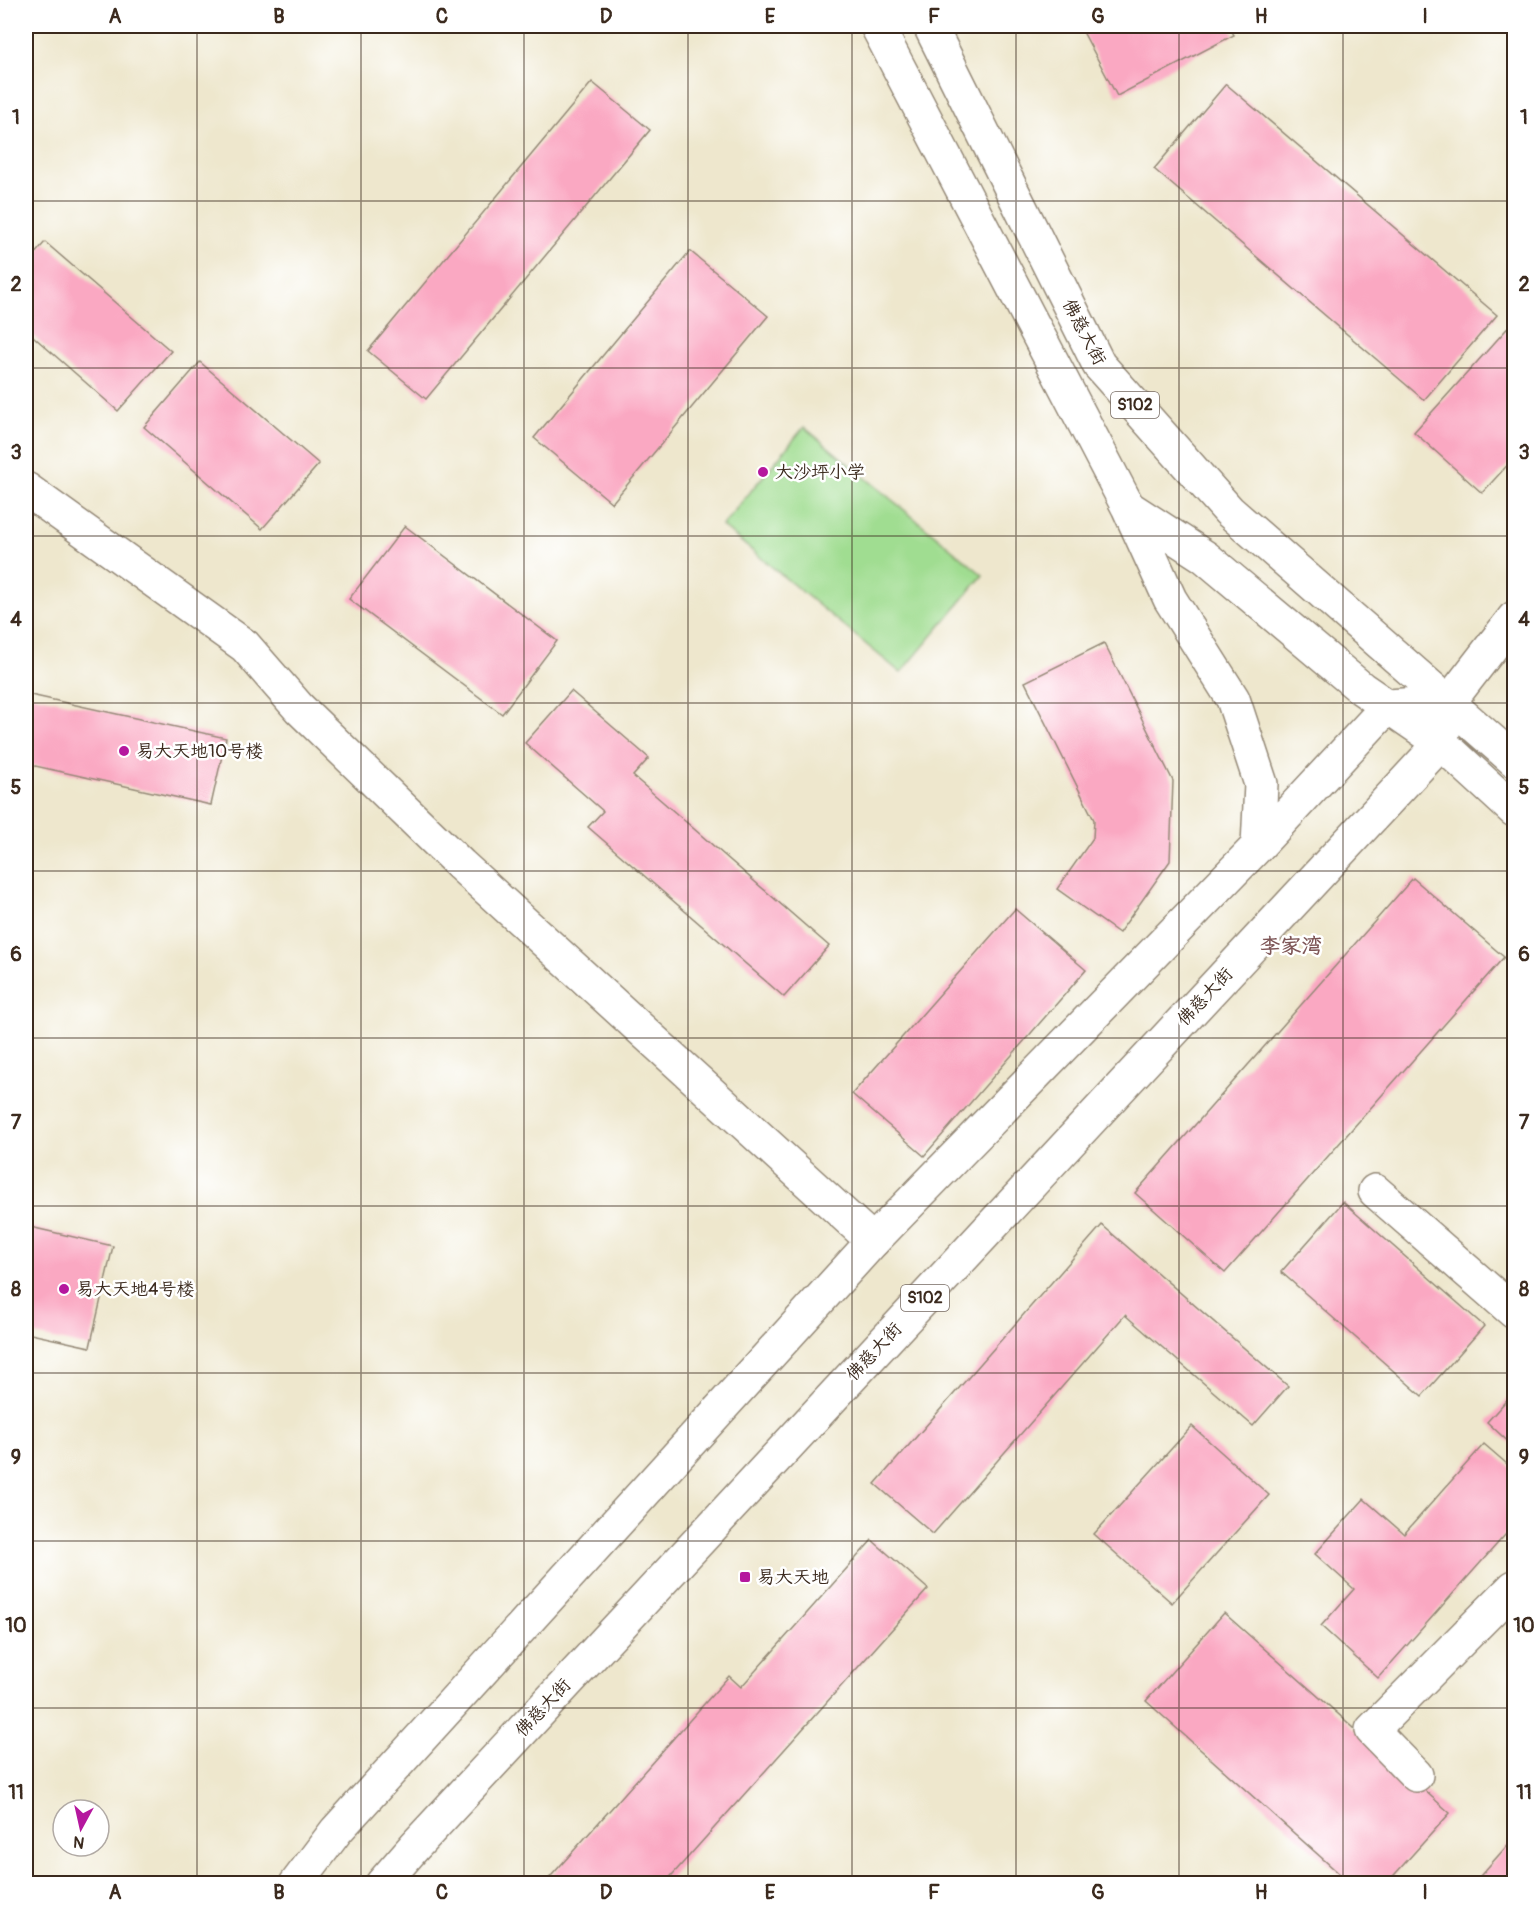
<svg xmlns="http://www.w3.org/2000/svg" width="1540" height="1909" font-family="Pangolin,'LXGW WenKai TC',sans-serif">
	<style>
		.green { fill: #a0dd91; stroke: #6e8458; stroke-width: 1.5 }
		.building { fill: #faa8c2 }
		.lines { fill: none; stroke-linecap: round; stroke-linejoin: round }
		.minor-casing { stroke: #948876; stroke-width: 36 }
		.major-casing { stroke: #948876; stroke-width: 36 }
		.minor { stroke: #fff; stroke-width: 33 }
		.major { stroke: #fff; stroke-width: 33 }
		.grid { fill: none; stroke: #3b2a1e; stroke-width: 1.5; stroke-opacity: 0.55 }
		.poi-dot { fill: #b5179e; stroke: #fff; stroke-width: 2 }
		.labels { text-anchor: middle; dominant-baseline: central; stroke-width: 5; stroke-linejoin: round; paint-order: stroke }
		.shield { fill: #fff; stroke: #766a62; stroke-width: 1.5 }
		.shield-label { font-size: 16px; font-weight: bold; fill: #3b2a1e }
		.street-label { font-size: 18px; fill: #3b2a1e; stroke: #fff }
		.poi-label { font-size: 18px; fill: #3b2a1e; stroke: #fff; text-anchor: start }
		.quarter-label { font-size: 21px; font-weight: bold; fill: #7e5657; stroke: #fff }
		.neatline { fill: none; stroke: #3b2a1e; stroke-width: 2 }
		.grid-label { font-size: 20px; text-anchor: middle; font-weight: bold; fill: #3b2a1e }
	</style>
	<rect width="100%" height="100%" fill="#fff"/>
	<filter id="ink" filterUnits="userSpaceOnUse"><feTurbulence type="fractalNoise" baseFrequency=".0167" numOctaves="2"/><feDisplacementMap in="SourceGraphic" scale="12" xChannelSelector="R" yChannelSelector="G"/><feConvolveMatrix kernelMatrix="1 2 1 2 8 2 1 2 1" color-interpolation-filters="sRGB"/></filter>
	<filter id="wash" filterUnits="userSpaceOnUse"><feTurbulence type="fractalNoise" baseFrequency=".008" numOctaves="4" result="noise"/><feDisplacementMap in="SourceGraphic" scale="24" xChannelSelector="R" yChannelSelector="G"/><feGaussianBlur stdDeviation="1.35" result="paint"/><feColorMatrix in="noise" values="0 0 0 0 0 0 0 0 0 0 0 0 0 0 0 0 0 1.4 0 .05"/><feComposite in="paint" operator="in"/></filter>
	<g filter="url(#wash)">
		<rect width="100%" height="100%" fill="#eee7cd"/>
		<!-- green -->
		<path class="green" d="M804,427l179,148 -82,98 -179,-147z"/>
		<g id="blocks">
			<!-- building -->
			<path class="building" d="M1080,26h149l5,9 -117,61z
				M592,82l58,48 -224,269 -58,-48z
				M1226,84l271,231 -73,85 -270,-231z
				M45,242l126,109 -53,60 -92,-81v-66z
				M690,251l78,65 -156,187 -78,-65z
				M1514,321v137l-32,35 -68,-61z
				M200,362l119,102 -57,65 -118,-102z
				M405,526l152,115 -55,73 -153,-115z
				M1104,643l69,138 -3,80 -51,72 -62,-44 36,-51 1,-18 -69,-138z
				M571,691l78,67 -16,18 196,170 -45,51 -196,-170 15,-16 -78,-68z
				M26,694l200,44 -15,67 -185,-41z
				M1413,878l91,79 -279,316 -90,-80z
				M1015,909l71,61 -162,186 -72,-62z
				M1343,1202l141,124 -62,70 -141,-124z
				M1102,1225l186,161 -35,40 -128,-111 -192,219 -58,-50z
				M26,1226l87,20 -23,101 -64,-14z
				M1514,1392v55l-27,-25z
				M1192,1426l77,69 -97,108 -78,-69z
				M1484,1444l30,26v55l-136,153 -57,-52 33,-37 -39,-35 49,-55 40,35z
				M872,1540l56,49 -264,295h-120l185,-208 12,11z
				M1224,1613l226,200 -64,71h-35l-205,-183z
				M1514,1838v46h-41z"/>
		</g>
	</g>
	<g filter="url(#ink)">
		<use href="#blocks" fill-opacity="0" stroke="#948876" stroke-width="1.5"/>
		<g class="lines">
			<!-- minor casing -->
			<g class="minor-casing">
				<path id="minor" d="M26,489l219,157 54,62 162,157 412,376
					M1449,702l65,-84
					M1375,1191l139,121
					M1416,1775l-44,-45 142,-143"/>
			</g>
			<!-- major casing -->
			<g class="major-casing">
				<path id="major" d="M877,26l251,481 42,92 63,100 28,85 -3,62
					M930,26l169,339 130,146 285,249
					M1128,507l77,50 156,131 80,55 73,67
					M296,1884l40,-53 537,-590 385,-395 130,-140 61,-4
					M382,1884l33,-38 1026,-1103 8,-41"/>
			</g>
			<!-- minor -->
			<use href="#minor" class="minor"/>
			<!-- major -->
			<use href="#major" class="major"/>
		</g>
	</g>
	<!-- grid -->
	<path class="grid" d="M197,26v1858M361,26v1858M524,26v1858M688,26v1858M852,26v1858M1016,26v1858M1179,26v1858M1343,26v1858M26,201h1488M26,368h1488M26,536h1488M26,703h1488M26,871h1488M26,1038h1488M26,1206h1488M26,1373h1488M26,1541h1488M26,1708h1488"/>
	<!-- markers -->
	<g class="poi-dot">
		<circle cx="763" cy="472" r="6"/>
		<circle cx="124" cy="751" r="6"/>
		<circle cx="64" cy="1289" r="6"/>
		<rect x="739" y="1571" width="12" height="12" rx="3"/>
	</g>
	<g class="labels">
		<!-- shield labels -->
		<g class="shield">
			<rect x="1111" y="392" width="48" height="26" rx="4.5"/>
			<rect x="901" y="1285" width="48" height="26" rx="4.5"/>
		</g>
		<g class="shield-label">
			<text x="1135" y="405">S102</text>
			<text x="925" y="1298">S102</text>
		</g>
		<!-- street labels -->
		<g class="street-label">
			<text transform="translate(1084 332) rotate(62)">佛慈大街</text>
			<text transform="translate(1205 997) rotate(-47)">佛慈大街</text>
			<text transform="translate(874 1352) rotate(-47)">佛慈大街</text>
			<text transform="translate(543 1708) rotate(-47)">佛慈大街</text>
		</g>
		<!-- poi labels -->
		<g class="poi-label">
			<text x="775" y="472">大沙坪小学</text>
			<text x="136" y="751">易大天地10号楼</text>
			<text x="76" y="1289">易大天地4号楼</text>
			<text x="757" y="1577">易大天地</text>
		</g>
		<!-- quarter labels -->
		<g class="quarter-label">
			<text x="1291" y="946">李家湾</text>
		</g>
	</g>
	<!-- margin -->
	<rect width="1540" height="1909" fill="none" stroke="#fff" stroke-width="66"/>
	<!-- north arrow -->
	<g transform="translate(81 1828) rotate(188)"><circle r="28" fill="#ffffff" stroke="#b1aaa5" stroke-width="1.5"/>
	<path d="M0-4.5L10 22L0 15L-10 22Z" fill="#b5179e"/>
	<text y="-9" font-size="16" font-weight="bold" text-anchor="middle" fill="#3b2a1e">N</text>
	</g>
	<rect x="33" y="33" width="1474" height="1843" class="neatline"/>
	<g class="grid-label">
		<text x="115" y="23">A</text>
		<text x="279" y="23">B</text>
		<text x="442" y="23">C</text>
		<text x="606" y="23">D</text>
		<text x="770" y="23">E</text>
		<text x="934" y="23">F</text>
		<text x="1098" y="23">G</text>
		<text x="1261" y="23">H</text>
		<text x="1425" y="23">I</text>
		<text x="16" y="124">1</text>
		<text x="1524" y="124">1</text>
		<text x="16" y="291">2</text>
		<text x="1524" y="291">2</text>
		<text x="16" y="459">3</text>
		<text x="1524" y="459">3</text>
		<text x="16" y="626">4</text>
		<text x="1524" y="626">4</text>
		<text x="16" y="794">5</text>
		<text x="1524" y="794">5</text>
		<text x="16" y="961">6</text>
		<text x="1524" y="961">6</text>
		<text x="16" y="1129">7</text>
		<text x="1524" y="1129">7</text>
		<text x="16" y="1296">8</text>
		<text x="1524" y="1296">8</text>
		<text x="16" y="1464">9</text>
		<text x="1524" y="1464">9</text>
		<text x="16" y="1632">10</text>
		<text x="1524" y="1632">10</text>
		<text x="16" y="1799">11</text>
		<text x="1524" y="1799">11</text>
		<text x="115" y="1899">A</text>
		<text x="279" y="1899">B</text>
		<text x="442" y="1899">C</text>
		<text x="606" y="1899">D</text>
		<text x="770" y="1899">E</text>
		<text x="934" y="1899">F</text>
		<text x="1098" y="1899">G</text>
		<text x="1261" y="1899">H</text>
		<text x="1425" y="1899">I</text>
	</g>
</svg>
